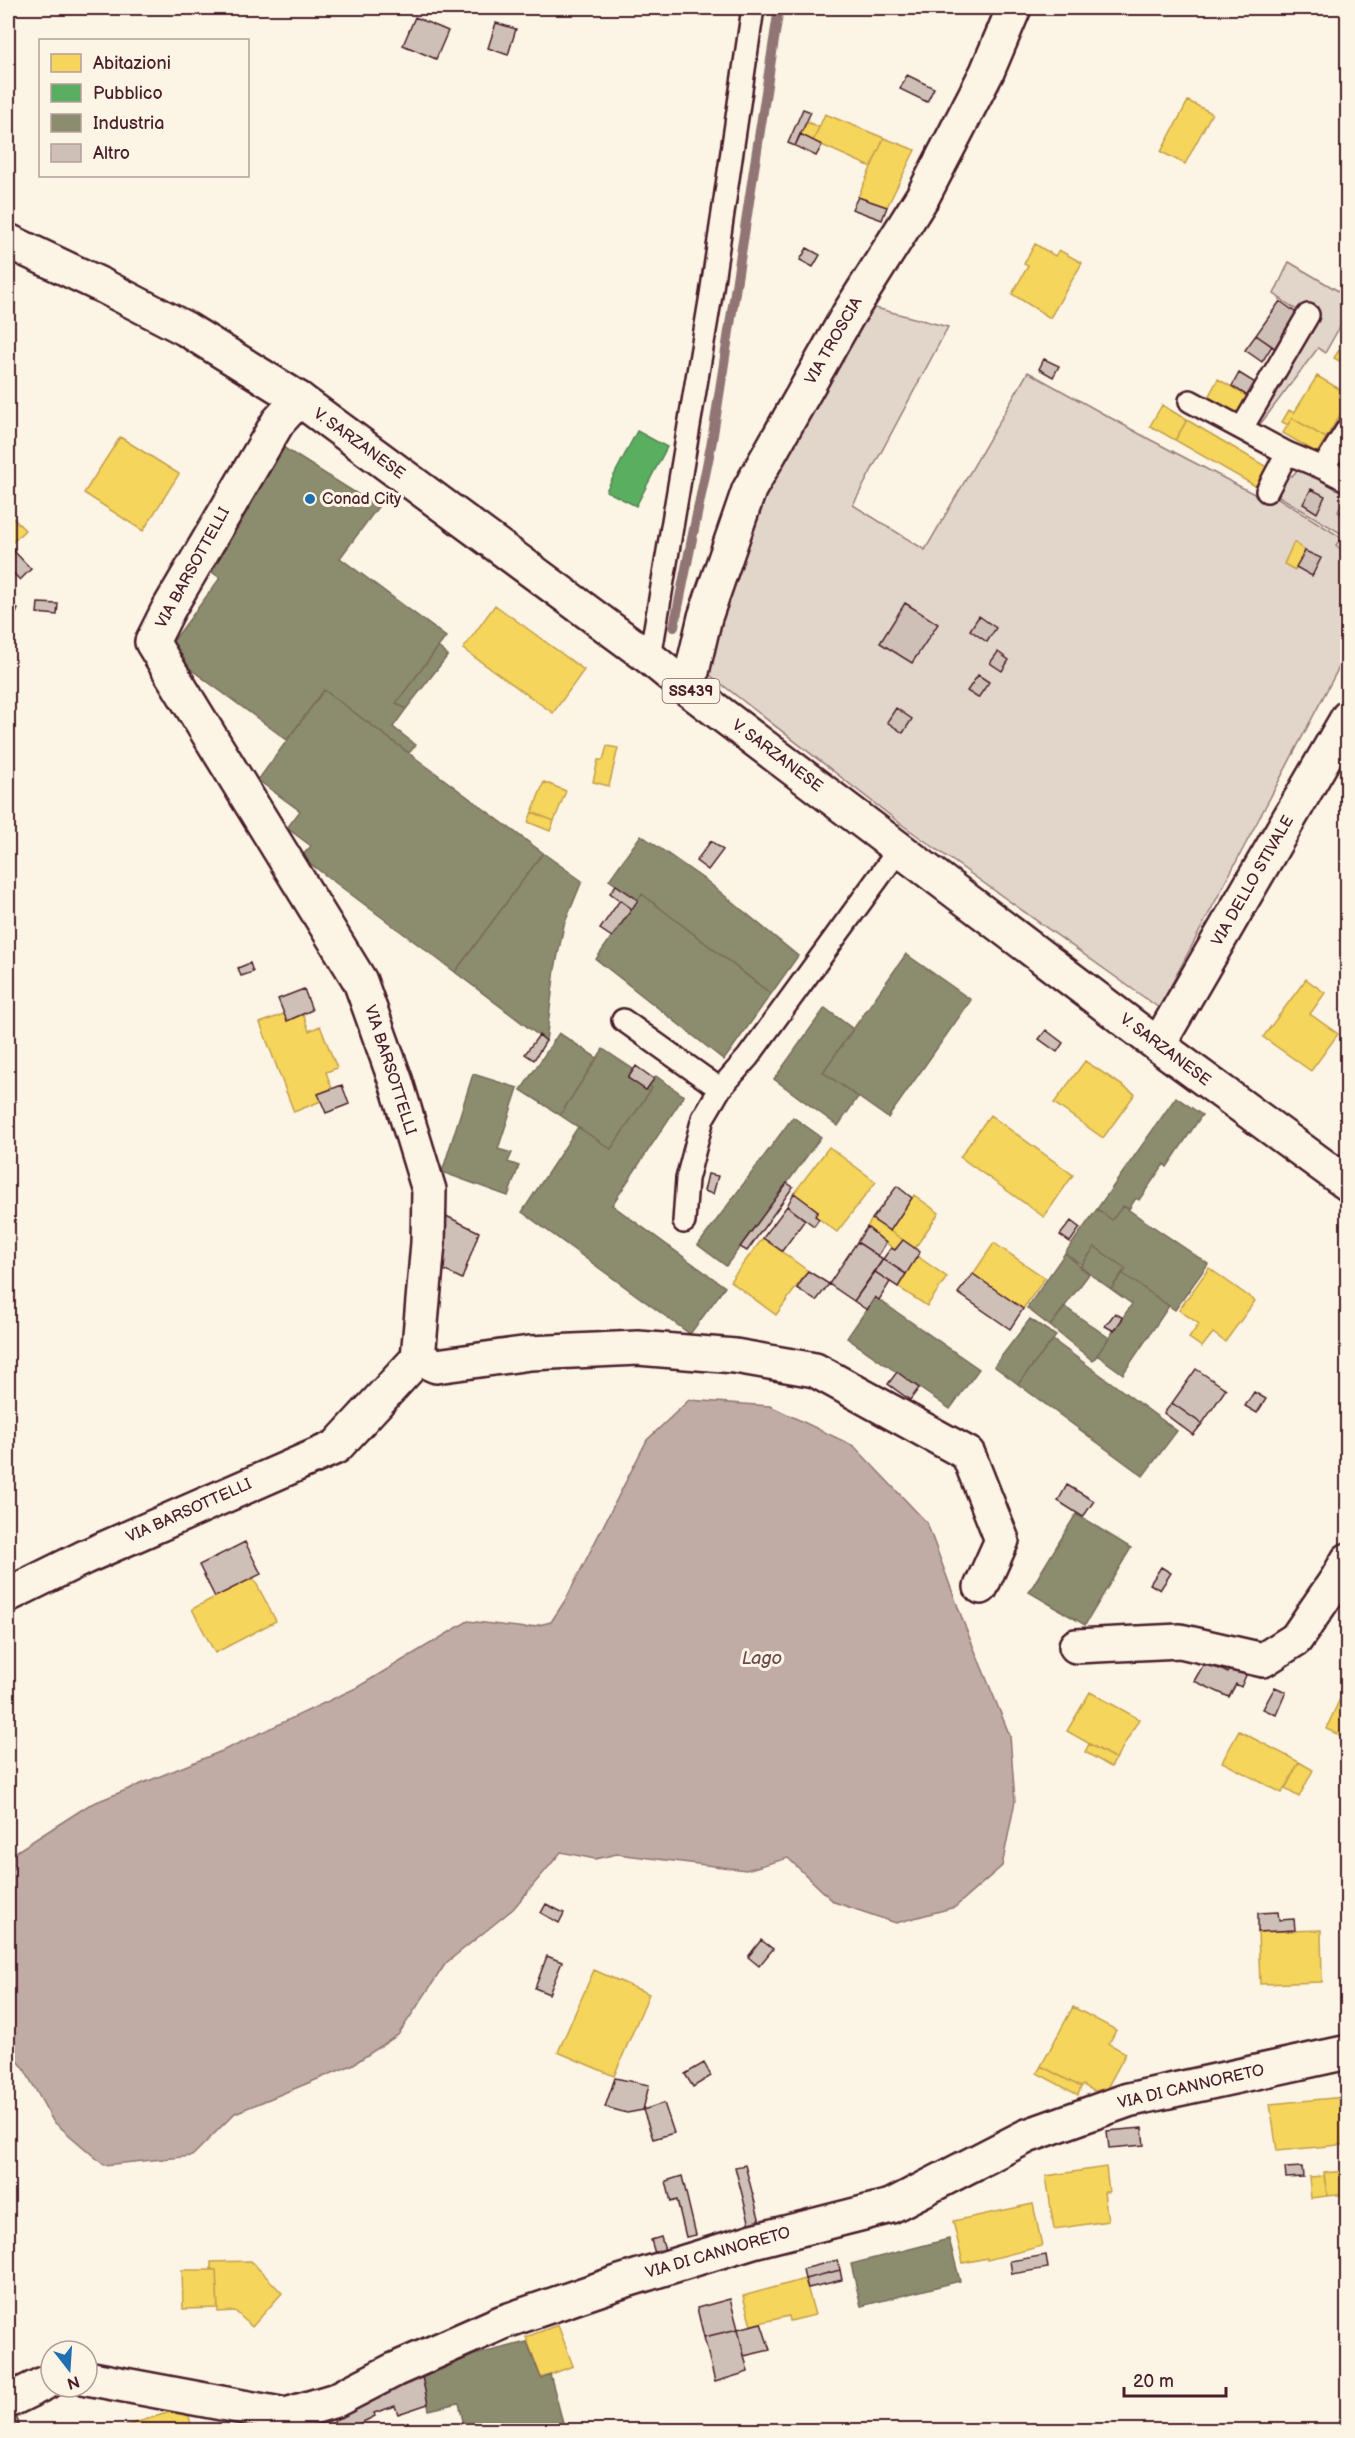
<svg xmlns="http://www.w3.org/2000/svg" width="1355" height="2438" font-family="'Balsamiq Sans',sans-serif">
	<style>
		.green { fill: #e2d5ca; stroke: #967a7a; stroke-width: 1.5 }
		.water { fill: #c0aca5; stroke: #917474; stroke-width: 1.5 }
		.homes { fill: #f6d55c; stroke: #c29e4d; stroke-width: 1.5 }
		.public { fill: #5aae61; stroke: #558351; stroke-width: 1.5 }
		.industry { fill: #8c8c6e; stroke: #786b5a; stroke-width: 1.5 }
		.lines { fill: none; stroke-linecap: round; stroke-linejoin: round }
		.stream { stroke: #917474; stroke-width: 10 }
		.building { fill: #cfc0b7; stroke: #4a1f2b; stroke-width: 1.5 }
		.lane-casing { stroke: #4a1f2b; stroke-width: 26 }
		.street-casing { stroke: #4a1f2b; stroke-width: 38 }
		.primary-casing { stroke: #4a1f2b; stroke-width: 38 }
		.lane { stroke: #fcf5e5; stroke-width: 21 }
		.street { stroke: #fcf5e5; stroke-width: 33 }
		.primary { stroke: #fcf5e5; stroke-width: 33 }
		.poi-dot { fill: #1f6fb2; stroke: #fcf5e5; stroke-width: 2 }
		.labels { text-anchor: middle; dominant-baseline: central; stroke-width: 6; stroke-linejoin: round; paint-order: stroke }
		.shield { fill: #fcf5e5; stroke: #7f5f63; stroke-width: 1.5 }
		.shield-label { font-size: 15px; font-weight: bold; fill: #4a1f2b }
		.street-label { font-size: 16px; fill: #4a1f2b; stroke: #fcf5e5 }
		.poi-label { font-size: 16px; fill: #4a1f2b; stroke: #fcf5e5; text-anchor: start }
		.water-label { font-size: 18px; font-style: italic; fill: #6d4950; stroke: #fcf5e5 }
	</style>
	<rect width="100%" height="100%" fill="#fcf5e5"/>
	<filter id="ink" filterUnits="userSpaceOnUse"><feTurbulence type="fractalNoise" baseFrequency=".0167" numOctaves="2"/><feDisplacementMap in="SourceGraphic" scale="12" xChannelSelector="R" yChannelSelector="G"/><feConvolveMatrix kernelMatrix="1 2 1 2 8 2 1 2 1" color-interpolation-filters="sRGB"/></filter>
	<g filter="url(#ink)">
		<!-- green -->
		<path class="green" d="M1289,262l58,34v18l-22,39 -7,-5 -66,87 50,-121 -28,-20z
			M872,307l76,20 -95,178 72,45 103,-178 119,66 115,60 5,-7 75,47 -6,7 11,10v97l-188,356 -258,-184 -195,-152 56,-174z
			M1298,469l49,24 -9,19 9,6v8l-5,8 -75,-45 12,-18 13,5z"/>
		<!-- water -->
		<path class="water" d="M689,1400l81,6 84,40 73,77 39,106 44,107 5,65 -13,65 -47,41 -59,16 -62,-21 -46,-44 -42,12 -129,-16 -22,5 -34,-7 -48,57 -67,54 -48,72 -46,30 -117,48 -43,43 -88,9 -51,-44 -30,-54 -15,-18v-192l81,-52 133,-54 134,-63 112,-67 58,7 25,-6 15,-23 81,-159z"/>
		<!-- homes -->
		<path class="homes" d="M1188,101l24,12 -27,51 -24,-12z
			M825,114l59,24 -13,29 -58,-26z
			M807,122l12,5 -6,14 -13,-7z
			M884,138l31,12 -28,57 -29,-10z
			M1035,244l20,12 4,-6 23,13 -32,55 -38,-24 16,-28 -4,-2z
			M1348,336v30l-14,-8z
			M1317,376l31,18v8l-22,36 -34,-20 -4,7 -6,-3 7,-12 5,3z
			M1218,379l31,18 -12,20 -30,-18z
			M1162,405l25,15 -12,20 -25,-14z
			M1292,418l34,20 -9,15 -34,-20z
			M1187,420l88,52 -11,19 -89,-51z
			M120,437l59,37 -36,57 -59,-38z
			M8,513l17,17 -15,15 4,5 -6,6z
			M1294,542l11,9 -10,19 -11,-6z
			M495,605l89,65 -31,43 -90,-64z
			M607,746l11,2 -9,38 -16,-4 5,-22h5z
			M544,782l22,9 -12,30 -22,-9z
			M532,812l22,9 -4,10 -22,-9z
			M1306,979l19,14 -15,21 28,20 -27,37 -48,-34z
			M284,1014l3,7 16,-7 6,17 11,-5 17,42 -11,4 6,17 -14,5 3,7 -27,11 -34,-89z
			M1085,1061l50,33 -32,44 -49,-35z
			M990,1115l83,60 -29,42 -84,-60z
			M829,1147l47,35 -39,50 -22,-16 3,-5 -24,-18z
			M914,1195l25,18 -24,35 -25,-17z
			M872,1219l31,21 -8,10 -28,-23z
			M763,1238l45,33 -32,44 -46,-34z
			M994,1243l51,35 -22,31 -50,-35z
			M917,1256l30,21 -20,29 -29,-19z
			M1209,1268l46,33 -30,41 -12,-9 -11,14 -13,-9 10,-14 -20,-14z
			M253,1577l23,44 -61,32 -23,-44z
			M1346,1686l2,1v52l-22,-10z
			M1090,1692l49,27 -23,40 -49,-28z
			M1239,1731l60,31 -17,31 -60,-31z
			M1089,1744l27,15 -5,8 -26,-15z
			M1299,1762l14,8 -14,27 -14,-8z
			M1321,1930l1,52 -62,2 -2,-52z
			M594,1970l55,24 -35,82 -56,-24z
			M1073,2007l43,23 -7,14 17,9 -19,35 -13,3 -11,-6 -2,2 -40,-21z
			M1041,2066l40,21 -3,8 -41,-22z
			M1344,2097l4,47 -71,7 -7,-47z
			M1106,2167l3,25h-5l4,29 -54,8 -8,-53z
			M1346,2171h2v23l-21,2 -3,-23z
			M1324,2176l3,20 -16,2 -2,-21z
			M1033,2204l9,42 -55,14v-2l-24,5 -10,-42z
			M251,2261l31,32 -30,34 -17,-16 -17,1 -2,-42 -5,-1v-7z
			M182,2270h34l2,38 -35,1z
			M805,2279l10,36 -25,6 -1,-5 -38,9 -8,-29z
			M558,2325l15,41 -32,12 -15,-41z
			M186,2407l7,23h-73l-1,-2z"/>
		<!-- public -->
		<path class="public" d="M637,431l30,16 -31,59 -30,-15z"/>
		<!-- industry -->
		<path class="industry" d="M281,446l97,61 -38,51 106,79 -50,66 10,6 -13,18 23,18 -7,8 -85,-63 -37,50 -121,-89 54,-73 -15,-11z
			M438,647l10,8 -42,54 -10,-6z
			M324,690l219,163 -88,119 -154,-115 10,-11 -24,-18 13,-17 -42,-31z
			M641,835l67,47 90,74 -27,38 -129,-100 -4,6 -29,-20z
			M543,853l39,28 -18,44 -9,44 -9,72 -91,-69z
			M642,894l129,100 -47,66 -128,-101z
			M906,954l65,46 -83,118 -65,-46z
			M825,1008l28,21 -30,43 35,25 -20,29 -64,-47z
			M559,1033l38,25 -37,57 -39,-25z
			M603,1049l30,20 -5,9 18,12 3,-4 3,2 -41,61 -51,-34z
			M473,1074l45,14 -20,61 14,4 -4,9 11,4 -11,30 -66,-24z
			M656,1076l28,20 -72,109 113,82 -35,47 -168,-122 56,-85 33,22 41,-61 -3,-2z
			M1176,1097l26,18 -35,52 -3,-3 -25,36 -3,-2 -7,11 -6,-3 -11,14 -15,-11z
			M793,1117l28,20 -95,129 -28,-21z
			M1123,1206l85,58 -33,46 -53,-37 4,-4 -31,-22 -13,18 -17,-12 32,-44 15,11z
			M1095,1247l31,22 -15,20 -31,-22z
			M1065,1253l24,21 -39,52 -23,-18z
			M1122,1273l47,33 -46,68 -26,-19 35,-51 -21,-15z
			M875,1297l104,72 -29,40 -103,-71z
			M1065,1307l44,31 -16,23 -43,-35z
			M1030,1319l26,17 -38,48 -24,-18z
			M1053,1340l124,91 -34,45 -125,-92z
			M1076,1514l55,34 -46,77 -56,-33z
			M949,2239l11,42 -99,25 -10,-42z
			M527,2342l14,36 9,-4 15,56h-100l-6,-27 -30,7 -9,-42z"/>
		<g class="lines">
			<!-- stream -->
			<path class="stream" d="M674,627l38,-186 67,-433"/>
		</g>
		<!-- building -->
		<path class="building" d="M415,17l33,14 -12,28 -33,-14z
			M496,23l20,6 -8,26 -20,-7z
			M907,75l27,13 -7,14 -27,-13z
			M803,109l8,3 -16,34 -7,-3z
			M800,134l22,11 -6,11 -21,-10z
			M858,197l29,10 -5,13 -30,-11z
			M807,248l13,7 -7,12 -13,-7z
			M1280,301l19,14 -23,34 -20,-14z
			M1256,335l16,11 -10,16 -17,-12z
			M1044,359l15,7 -6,11 -14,-8z
			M1239,373l18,11 -8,13 -17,-11z
			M1311,489l14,7 -8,17 -14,-9z
			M1348,500v16l-7,-4z
			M13,550l18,19 -11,11 -12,-12v-12z
			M1305,551l16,7 -9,18 -16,-9z
			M38,603l20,1 -1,11 -20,-2z
			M905,603l33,21 -26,39 -32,-20z
			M8,604l10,5 -5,11 -5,-3z
			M979,616l17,12 -9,14 -17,-12z
			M998,652l11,8 -7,11 -12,-8z
			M978,675l11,7 -11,16 -11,-7z
			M896,708l16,11 -9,14 -16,-11z
			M711,841l12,9 -15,20 -12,-9z
			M616,885l22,15 -6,9 -22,-16z
			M620,900l12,9 -20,28 -12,-8z
			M250,963l3,9 -12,4 -3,-8z
			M304,989l8,21 -25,11 -9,-22z
			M1046,1030l17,13 -6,9 -18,-13z
			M539,1035l7,6 -12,19 -9,-6z
			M636,1066l18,13 -8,11 -18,-12z
			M342,1085l7,19 -23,9 -8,-19z
			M708,1174l10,2 -5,18 -9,-3z
			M787,1183l6,4 -46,64 -7,-4z
			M897,1186l15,12 -22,33 -18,-12z
			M794,1193l24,18 -3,5 4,3 -5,7 -27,-20z
			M787,1206l18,14 -23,31 -19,-13z
			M440,1213l39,19 -17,47 -28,-14z
			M1071,1221l9,7 -10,14 -10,-7z
			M867,1227l19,16 -8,13 -21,-14z
			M903,1240l17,12 -14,22 -23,-15 8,-11 4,2z
			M857,1242l26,17 -29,42 -25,-17z
			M883,1259l23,15 -8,13 -23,-15z
			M808,1271l21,13 -13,17 -19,-13z
			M875,1272l15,10 -11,18 -4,-3 -8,13 -13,-9z
			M973,1274l50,35 -13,20 -52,-36z
			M1115,1313l8,5 -9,13 -9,-5z
			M1196,1369l30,20 -24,35 -30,-21z
			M897,1372l22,16 -9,12 -22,-16z
			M1254,1392l12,7 -9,14 -12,-7z
			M1172,1403l30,21 -9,11 -29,-22z
			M1067,1485l27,16 -11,16 -25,-16z
			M245,1542l16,32 -46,23 -16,-32z
			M1161,1567l10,6 -11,17 -10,-6z
			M1205,1662l23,11 3,-7 16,7 -6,14 -5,-3 -7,13 -35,-16z
			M1275,1687l11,5 -10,23 -13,-6z
			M546,1904l18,9 -5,10 -18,-10z
			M1278,1912l1,8 15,-1 1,11 -37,2v-19z
			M761,1940l12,9 -14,17 -11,-9z
			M547,1956l15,6 -13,32 -14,-6z
			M704,2063l7,13 -18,11 -8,-13z
			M615,2078l34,7 -6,25 -16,3 -22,-6z
			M664,2103l10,30 -21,6 -10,-29z
			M1142,2128l2,17 -35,3 -2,-17z
			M745,2165l15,57 -10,3 -15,-58z
			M1302,2167l1,10 -17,1 -1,-10z
			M682,2176l14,59 -10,2 -9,-37 -6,2 -5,-21z
			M661,2237l5,17 -10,3 -5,-17z
			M1046,2255l2,13 -36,6 -2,-13z
			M838,2260l2,10 -35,9 -2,-10z
			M840,2270l2,10 -34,8 -3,-9z
			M730,2299l8,30 -34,8 -7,-29z
			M761,2323l9,27 -26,6 -6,-27z
			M738,2329l10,43 -33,10 -11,-45z
			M420,2368l8,36 -30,10 -3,-8 -21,7 1,3 -22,11 -17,2 -2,-9 3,-1 -2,-13z
			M14,2411l5,13 -11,5v-15z"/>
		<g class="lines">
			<!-- lane casing -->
			<g class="lane-casing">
				<path id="lane" d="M1190,401l97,52 36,15 25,13
					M1242,428l66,-113
					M1323,468l25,-40
					M1267,491l20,-38
					M650,658l61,-363 42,-287
					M623,1020l97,69
					M684,1222l3,-43 16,-61 17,-29 28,-32 152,-209"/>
			</g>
			<!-- street casing -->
			<g class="street-casing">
				<path id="street" d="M688,689l17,-72 44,-127 99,-175 75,-119 64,-124 27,-64
					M1158,1045l190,-328
					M418,1358l18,8 94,-13 108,-5 97,8 80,14 153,84 34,86 -21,47
					M8,1595l77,-38 251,-110 82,-89 10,-115 1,-53 -33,-108 -36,-101 -208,-339 16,-32 110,-188 21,-23
					M1076,1646l104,-5 83,19 33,-21 41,-60 11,-19
					M87,2378l199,37 50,-15 58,-30 109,-48 117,-40 133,-41 138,-35 136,-70 101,-36 220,-48
					M8,2401l43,-21"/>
			</g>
			<!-- primary casing -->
			<g class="primary-casing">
				<path id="primary" d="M8,241l95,45 83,43 113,70 351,259 38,31 470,356 190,139"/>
			</g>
			<!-- lane -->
			<use href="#lane" class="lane"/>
			<!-- street -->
			<use href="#street" class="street"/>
			<!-- primary -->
			<use href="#primary" class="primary"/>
		</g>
	</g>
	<!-- markers -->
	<circle class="poi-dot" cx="310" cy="499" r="6"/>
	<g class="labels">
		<!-- shield labels -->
		<rect class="shield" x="662.5" y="679" width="57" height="24" rx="4.5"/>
		<g class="shield-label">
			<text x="691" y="691">SS439</text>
		</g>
		<!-- street labels -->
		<g class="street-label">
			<text transform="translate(834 341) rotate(-60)">VIA TROSCIA</text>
			<text transform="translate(359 444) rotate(36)">V. SARZANESE</text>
			<text transform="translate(193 568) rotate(-61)">VIA BARSOTTELLI</text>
			<text transform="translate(777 756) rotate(37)">V. SARZANESE</text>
			<text transform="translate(1253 881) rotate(-60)">VIA DELLO STIVALE</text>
			<text transform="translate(1165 1050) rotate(37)">V. SARZANESE</text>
			<text transform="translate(390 1070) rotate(72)">VIA BARSOTTELLI</text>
			<text transform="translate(189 1511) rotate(-24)">VIA BARSOTTELLI</text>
			<text transform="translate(1191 2087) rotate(-13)">VIA DI CANNORETO</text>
			<text transform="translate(718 2253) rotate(-16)">VIA DI CANNORETO</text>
		</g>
		<!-- poi labels -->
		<g class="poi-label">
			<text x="322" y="499">Conad City</text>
		</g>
		<!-- water labels -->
		<g class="water-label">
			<text x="762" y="1658">Lago</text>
		</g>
	</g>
	<!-- margin -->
	<rect width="1355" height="2438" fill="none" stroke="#fcf5e5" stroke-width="30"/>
	<rect x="15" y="15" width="1325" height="2408" fill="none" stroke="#4a1f2b" stroke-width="2" filter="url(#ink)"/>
	<!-- legend -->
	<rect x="39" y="39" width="210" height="138" fill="#fcf5e5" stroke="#b59f9b" stroke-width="1.5"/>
	<rect x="51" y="54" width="30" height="18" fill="#f6d55c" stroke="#b59f9b" stroke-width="1.5"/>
	<text x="93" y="69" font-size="18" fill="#4a1f2b">Abitazioni</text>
	<rect x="51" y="84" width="30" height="18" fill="#5aae61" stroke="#b59f9b" stroke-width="1.5"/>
	<text x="93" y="99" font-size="18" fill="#4a1f2b">Pubblico</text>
	<rect x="51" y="114" width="30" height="18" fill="#8c8c6e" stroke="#b59f9b" stroke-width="1.5"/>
	<text x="93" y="129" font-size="18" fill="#4a1f2b">Industria</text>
	<rect x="51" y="144" width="30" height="18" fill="#cfc0b7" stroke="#b59f9b" stroke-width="1.5"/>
	<text x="93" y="159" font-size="18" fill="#4a1f2b">Altro</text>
	<!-- north arrow -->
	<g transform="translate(69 2369) rotate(163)"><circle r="28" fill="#fcf5e5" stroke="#b59f9b" stroke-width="1.5"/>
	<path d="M0-4.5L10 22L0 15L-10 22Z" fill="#1f6fb2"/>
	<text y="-9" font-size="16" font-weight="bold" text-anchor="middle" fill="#4a1f2b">N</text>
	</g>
	<!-- scale -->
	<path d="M1124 2387v9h102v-9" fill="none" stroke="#4a1f2b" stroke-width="3"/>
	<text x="1133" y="2387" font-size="18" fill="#4a1f2b" stroke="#fcf5e5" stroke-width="4.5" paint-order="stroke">20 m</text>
</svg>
